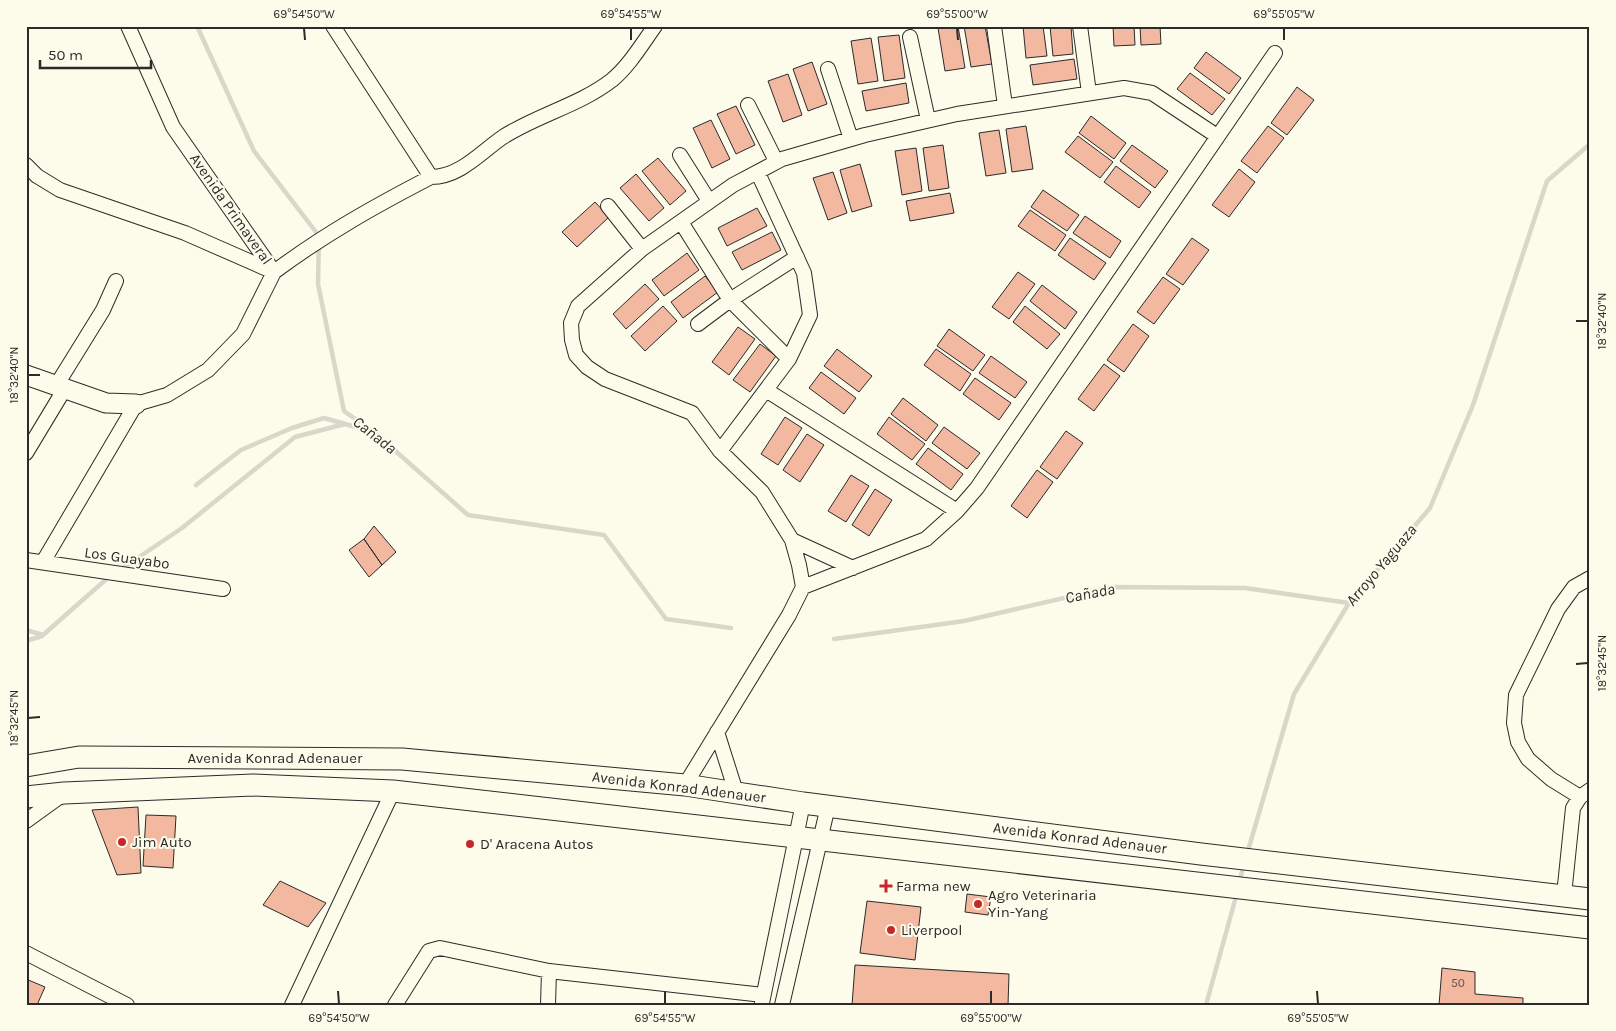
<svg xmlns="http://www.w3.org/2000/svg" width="1616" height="1031" font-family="Karla,sans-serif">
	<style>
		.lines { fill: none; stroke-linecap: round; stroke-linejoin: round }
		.stream { stroke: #d8d7c9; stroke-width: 4.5 }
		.building { fill: #f2b8a0; stroke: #2b2b2b }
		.street-casing { stroke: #2b2b2b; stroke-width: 16 }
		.secondary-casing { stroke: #2b2b2b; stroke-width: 21 }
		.primary-casing { stroke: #2b2b2b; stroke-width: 23 }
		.street { stroke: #fdfbea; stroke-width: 14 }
		.secondary { stroke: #fdfbea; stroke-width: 19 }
		.primary { stroke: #fdfbea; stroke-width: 21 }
		.ticks { fill: none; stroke: #2b2b2b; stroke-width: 2 }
		.poi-dot { fill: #c62828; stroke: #fdfbea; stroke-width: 2 }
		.labels { text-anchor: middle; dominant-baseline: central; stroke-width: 4; stroke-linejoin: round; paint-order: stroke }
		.number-label { font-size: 12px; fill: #5d4e48 }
		.street-label { font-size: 15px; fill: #2b2b2b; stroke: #fdfbea }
		.poi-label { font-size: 15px; fill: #2b2b2b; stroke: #fdfbea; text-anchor: start }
		.water-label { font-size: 16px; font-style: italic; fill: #2b2b2b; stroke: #fdfbea }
		.neatline { fill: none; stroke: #2b2b2b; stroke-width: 2 }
		.ticks-label { font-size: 12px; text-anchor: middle; fill: #2b2b2b }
	</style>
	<rect width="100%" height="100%" fill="#fdfbea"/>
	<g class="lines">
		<!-- stream -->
		<path class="stream" d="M197,26l57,125 65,85 -1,48 26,127 31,22 93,82 136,20 62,84 65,9
			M196,485l45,-35 51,-22 32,-10 46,13
			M120,570l62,-42 113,-91 50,-13
			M26,630l17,5 68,-60
			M834,639l130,-18 148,-34 133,1 104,15
			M26,641l16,-5
			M1247,854l47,-160 55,-91 81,-95 43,-103 74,-224 43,-37
			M1239,883l5,-19
			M1206,1005l31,-112"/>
	</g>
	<!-- building -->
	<path class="building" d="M958,26l7,42 -20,3 -7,-43z
		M964,26h21l7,38 -21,3z
		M1023,26h20l4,30 -21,2z
		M1050,26h21l2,28 -20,2z
		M1113,26h21l1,19 -21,1z
		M1140,26h20l1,18 -20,1z
		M899,35l6,43 -21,3 -6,-44z
		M871,38l7,43 -20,3 -7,-43z
		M1206,52l35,26 -12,16 -35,-26z
		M1074,59l3,20 -44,6 -3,-20z
		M812,62l15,42 -19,7 -15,-42z
		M1190,73l35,26 -13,16 -35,-26z
		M788,74l14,41 -19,7 -15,-41z
		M906,83l3,20 -43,8 -4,-20z
		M1297,87l17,13 -27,35 -16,-12z
		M736,106l19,39 -19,9 -19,-40z
		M1091,116l35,27 -12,16 -35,-26z
		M711,120l19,39 -18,9 -19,-40z
		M1026,126l7,43 -21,3 -6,-43z
		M1268,126l16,12 -27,35 -16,-12z
		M999,130l7,43 -20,3 -7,-43z
		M1078,136l35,26 -13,16 -35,-26z
		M943,145l6,43 -20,3 -6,-43z
		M1132,145l36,26 -13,17 -35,-27z
		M916,148l6,43 -20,4 -7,-44z
		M658,158l28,33 -16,14 -28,-34z
		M860,164l12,42 -20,6 -12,-42z
		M1116,166l35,26 -12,16 -35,-26z
		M1239,169l16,13 -26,35 -17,-12z
		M833,172l14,41 -19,7 -15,-42z
		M636,174l28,34 -15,13 -29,-33z
		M1043,190l36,25 -12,16 -36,-24z
		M950,193l4,20 -44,8 -4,-20z
		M595,202l14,15 -32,30 -15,-15z
		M757,208l10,18 -40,20 -9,-18z
		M1030,210l36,25 -11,16 -37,-25z
		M1085,216l36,25 -11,17 -37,-25z
		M772,232l9,18 -39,20 -10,-18z
		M1070,238l36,25 -12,17 -36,-25z
		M1192,238l17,12 -26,35 -17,-11z
		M687,253l12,17 -35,26 -12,-16z
		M1018,272l17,12 -26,35 -17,-12z
		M705,276l13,16 -35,26 -12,-16z
		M1163,277l17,12 -26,35 -17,-12z
		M645,284l14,15 -33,30 -13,-15z
		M1042,285l35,27 -12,17 -35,-28z
		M663,306l14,15 -32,30 -14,-15z
		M1025,306l35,28 -13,15 -34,-27z
		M1133,324l16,12 -25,36 -17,-12z
		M738,327l17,12 -26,36 -17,-13z
		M949,329l36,26 -12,16 -36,-25z
		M760,344l16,12 -26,36 -17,-12z
		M837,349l35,27 -13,16 -35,-26z
		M936,349l35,25 -11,17 -36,-26z
		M991,356l36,26 -12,16 -36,-25z
		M1104,364l16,12 -26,35 -16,-12z
		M821,372l35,26 -12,16 -35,-26z
		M975,378l36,25 -12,17 -36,-26z
		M903,398l35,27 -12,16 -35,-27z
		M785,417l17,11 -24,37 -17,-11z
		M889,417l36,27 -13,16 -35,-26z
		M944,427l36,26 -13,16 -35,-26z
		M1066,431l17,12 -26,36 -17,-12z
		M807,434l17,11 -24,37 -17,-12z
		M928,448l35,26 -12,16 -35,-26z
		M1037,470l16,12 -26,36 -16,-12z
		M851,475l18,11 -23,36 -18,-11z
		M875,489l17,11 -23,36 -17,-11z
		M374,526l22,26 -14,13 -18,-26z
		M364,539l18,26 -13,12 -20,-27z
		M138,807l3,66 -24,2 -25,-65z
		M146,815l30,1 -3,52 -30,-2z
		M280,881l46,22 -18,24 -45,-22z
		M967,894l24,3 -3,18 -23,-3z
		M867,901l54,6 -6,53 -55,-7z
		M855,965l154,9 -1,31h-156z
		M1442,968l33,4v22l48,4v7h-84z
		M26,979l19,8 -8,18h-11z"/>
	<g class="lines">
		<!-- street casing -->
		<g class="street-casing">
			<path id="street" d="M333,26l98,151c29,0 50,-25 72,-40 34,-22 77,-32 109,-57 17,-14 30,-36 43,-54
				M994,26l11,80
				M1080,26l9,67
				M910,37l18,83
				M828,69l23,70
				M748,105l28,56
				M680,155l29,46
				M26,165l11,11 23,14 125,43 89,39c51,-38 101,-66 157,-95
				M608,206l34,43
				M681,222l49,78 59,59
				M698,324l32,-24 67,-43
				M56,386l47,-76 13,-29
				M766,390l191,121
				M720,451l69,-92 21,-44 -6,-42 -46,-100
				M26,453l38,-63
				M792,540l61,28
				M26,560l197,29
				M43,562l93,-158 31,-9 41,-25 35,-36 31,-62 -101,-145 -45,-101
				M803,587l123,-48 31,-28 20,-23 298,-435
				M717,732l19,60
				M685,785l104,-170 14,-28 -4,-22 -7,-25 -30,-48 -42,-41 -28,-38 -87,-34 -18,-12 -11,-12 -4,-15 -1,-17 7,-17 64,-57 91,-64 49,-26 83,-24 92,-21 167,-26 28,5 65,43
				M1580,797l-29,-18 -23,-20 -10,-17 -4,-19 2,-28 42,-86 16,-22 16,-9
				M26,821l36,-26
				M1564,895l9,-87 7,-11 10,-7
				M26,953l101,52
				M762,1003l41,-200
				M292,1005l101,-214
				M395,1005l34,-54 11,-3 109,23 214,24
				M548,1005l1,-34
				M782,1005l46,-199"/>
		</g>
		<!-- secondary casing -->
		<g class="secondary-casing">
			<path id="secondary" d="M26,375l80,28 30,1"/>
		</g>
		<!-- primary casing -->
		<g class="primary-casing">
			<path id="primary" d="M26,766l53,-9 323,2 283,26 118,18 398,51 389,45
				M26,797l38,-4 189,-8 140,6 1197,137"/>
		</g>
		<!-- street -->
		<use href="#street" class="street"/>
		<!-- secondary -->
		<use href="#secondary" class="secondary"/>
		<!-- primary -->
		<use href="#primary" class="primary"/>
	</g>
	<!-- ticks -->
	<path class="ticks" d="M304,28l1,12M631,28v12M957,28l1,12M1284,28v12M1576,321h12M28,375h12M1576,664l12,-1M28,718l12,-1M338,991l1,13M665,991v13M991,991v13M1317,991l1,13"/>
	<!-- markers -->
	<g class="poi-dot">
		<circle cx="122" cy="842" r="5"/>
		<circle cx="470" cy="844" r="5"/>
		<path d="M883.5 878.5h5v5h5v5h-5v5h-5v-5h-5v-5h5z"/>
		<circle cx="978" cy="904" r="5"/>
		<circle cx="891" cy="930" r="5"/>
	</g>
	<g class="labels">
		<!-- number labels -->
		<g class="number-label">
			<text x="1458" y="983">50</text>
		</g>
		<!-- street labels -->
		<g class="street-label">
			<text transform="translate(231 209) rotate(55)">Avenida Primaveral</text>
			<text transform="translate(127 558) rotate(8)">Los Guayabo</text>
			<text x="275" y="758">Avenida Konrad Adenauer</text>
			<text transform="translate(679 787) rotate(7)">Avenida Konrad Adenauer</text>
			<text transform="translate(1080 838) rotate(7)">Avenida Konrad Adenauer</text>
		</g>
		<!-- poi labels -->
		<g class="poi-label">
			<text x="132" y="842">Jim Auto</text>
			<text x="480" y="844">D' Aracena Autos</text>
			<text x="896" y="886">Farma new</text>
			<text x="988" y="895">Agro Veterinaria<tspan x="988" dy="17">Yin-Yang</tspan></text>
			<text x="901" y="930">Liverpool</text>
		</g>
		<!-- water labels -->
		<g class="water-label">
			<text transform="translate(375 435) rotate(38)">Cañada</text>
			<text transform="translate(1381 565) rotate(-50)">Arroyo Yaguaza</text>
			<text transform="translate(1090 593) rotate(-11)">Cañada</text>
		</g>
	</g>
	<!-- border -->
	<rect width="1616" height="1031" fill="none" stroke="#fdfbea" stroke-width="55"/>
	<!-- scale -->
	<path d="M40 60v8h111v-8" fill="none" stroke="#2b2b2b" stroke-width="2.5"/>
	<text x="48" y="60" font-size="15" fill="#2b2b2b" stroke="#fdfbea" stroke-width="4" paint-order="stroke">50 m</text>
	<rect x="28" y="28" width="1560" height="976" class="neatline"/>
	<g class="ticks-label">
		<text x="304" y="18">69°54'50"W</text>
		<text x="631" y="18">69°54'55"W</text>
		<text x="957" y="18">69°55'00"W</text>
		<text x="1284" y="18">69°55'05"W</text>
		<text transform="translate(1602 321) rotate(-90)" y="4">18°32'40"N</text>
		<text transform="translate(14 375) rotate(-90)" y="4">18°32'40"N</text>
		<text transform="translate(1602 663) rotate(-90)" y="4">18°32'45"N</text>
		<text transform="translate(14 718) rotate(-90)" y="4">18°32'45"N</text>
		<text x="339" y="1022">69°54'50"W</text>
		<text x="665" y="1022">69°54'55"W</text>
		<text x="991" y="1022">69°55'00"W</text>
		<text x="1318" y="1022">69°55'05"W</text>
	</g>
</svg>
